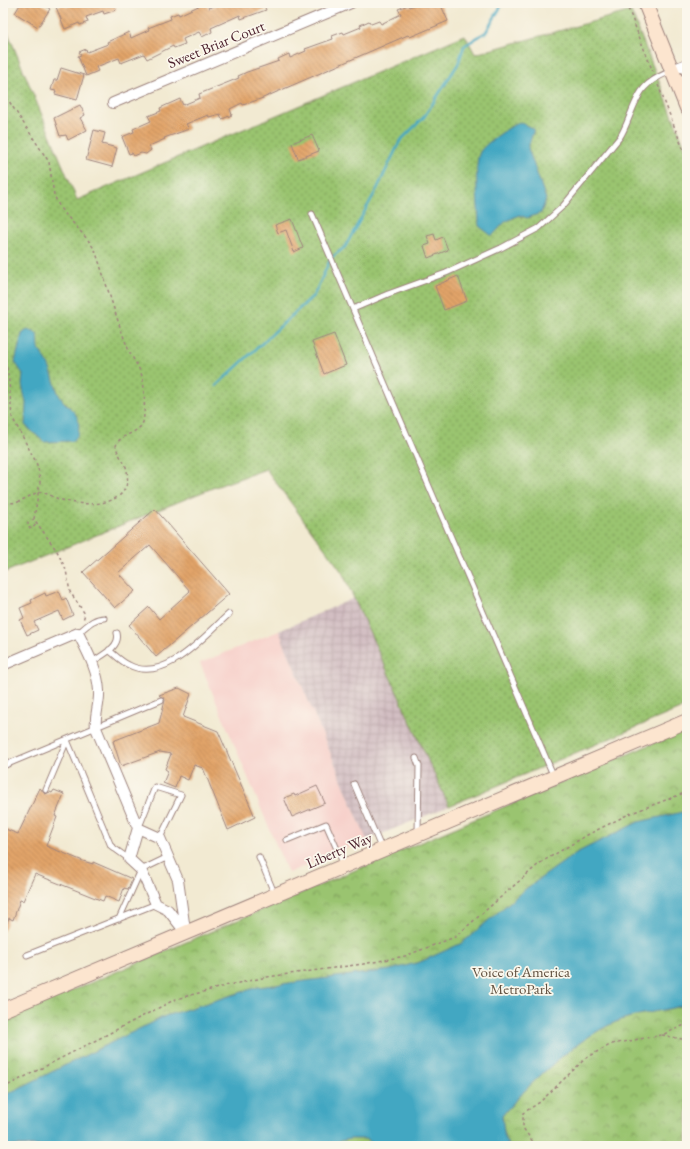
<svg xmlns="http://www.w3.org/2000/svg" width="690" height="1149" font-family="'EB Garamond',serif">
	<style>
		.built { fill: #f7d0ca }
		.industrial { fill: url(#industrial-grid) }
		.grass { fill: url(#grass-dots); stroke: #72724e }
		.park { fill: url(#park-crowns); stroke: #72724e }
		.water { fill: #42a7c2; stroke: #466376 }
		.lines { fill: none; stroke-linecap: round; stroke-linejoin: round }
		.stream { stroke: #42a7c2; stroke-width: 2.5 }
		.building { fill: url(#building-back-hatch) }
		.service-casing { stroke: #9e847e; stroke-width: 7 }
		.minor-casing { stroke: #9e847e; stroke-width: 12 }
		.secondary-casing { stroke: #9e847e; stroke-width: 16 }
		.path { stroke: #9e847e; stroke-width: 1.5; stroke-dasharray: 3 3; stroke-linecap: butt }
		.service { stroke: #fff; stroke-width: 5 }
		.minor { stroke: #fff; stroke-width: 10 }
		.secondary { stroke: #fce5cf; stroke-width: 14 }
		.labels { text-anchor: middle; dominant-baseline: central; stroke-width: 3.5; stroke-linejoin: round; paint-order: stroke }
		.street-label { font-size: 15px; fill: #4a1f2b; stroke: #fbf7ec }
		.park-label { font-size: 15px; fill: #625140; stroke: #fbf7ec }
	</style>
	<defs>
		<pattern id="industrial-grid" width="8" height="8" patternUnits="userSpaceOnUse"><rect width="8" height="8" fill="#d2bec2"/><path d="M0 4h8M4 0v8" fill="none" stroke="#b6a3a7"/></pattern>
		<pattern id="grass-dots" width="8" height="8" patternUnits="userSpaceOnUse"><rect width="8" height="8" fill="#9ac470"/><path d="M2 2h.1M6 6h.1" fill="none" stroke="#809f5c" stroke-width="1.8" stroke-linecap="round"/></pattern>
		<pattern id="park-crowns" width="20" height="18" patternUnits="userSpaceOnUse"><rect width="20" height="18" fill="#9ac470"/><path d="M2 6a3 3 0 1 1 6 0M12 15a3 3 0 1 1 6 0" fill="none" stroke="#809f5c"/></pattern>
		<pattern id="building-back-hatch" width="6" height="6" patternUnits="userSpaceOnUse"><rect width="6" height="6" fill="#e2a469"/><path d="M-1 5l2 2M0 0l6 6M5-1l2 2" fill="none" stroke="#b98557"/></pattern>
	</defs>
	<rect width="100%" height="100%" fill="#fbf7ec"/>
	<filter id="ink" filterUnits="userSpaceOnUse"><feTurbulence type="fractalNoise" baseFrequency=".025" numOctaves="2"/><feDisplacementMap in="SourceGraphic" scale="8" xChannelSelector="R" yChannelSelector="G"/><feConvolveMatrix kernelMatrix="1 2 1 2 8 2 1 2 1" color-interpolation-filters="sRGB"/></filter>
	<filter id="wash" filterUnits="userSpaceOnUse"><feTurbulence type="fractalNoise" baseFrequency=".012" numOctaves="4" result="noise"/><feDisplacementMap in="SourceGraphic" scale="16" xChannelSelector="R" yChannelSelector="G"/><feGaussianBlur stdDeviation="0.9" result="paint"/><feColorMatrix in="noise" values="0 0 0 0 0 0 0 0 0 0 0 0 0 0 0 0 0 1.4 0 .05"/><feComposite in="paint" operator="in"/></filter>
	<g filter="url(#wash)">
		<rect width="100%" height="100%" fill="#f2ead2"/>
		<!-- built -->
		<path class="built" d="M279,631l88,209 -79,33 -88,-210z"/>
		<!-- industrial -->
		<path class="industrial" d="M354,598l95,208 -82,34 -88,-209z"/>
		<!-- grass -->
		<path class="grass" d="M631,11l56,141v554l-238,100 -107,-234 -76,-103 -51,18 -212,86v-552l74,179 388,-165 10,19z"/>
		<!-- park -->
		<path class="park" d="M687,729v417h-684v-126z"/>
		<!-- water -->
		<path class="water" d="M519,122l15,7 -6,19 18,51 -5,14 -14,5 -8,-3 -14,7 -13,14 -13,-10c0,-15 -6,-62 1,-74 4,-8 31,-26 39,-30z
			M27,330c17,3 9,11 13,21 2,4 6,8 8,13 4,8 6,17 9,26 7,21 26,17 21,45l-5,6 -29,1 -19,-17 1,-22 -4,-18 1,-11 -8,-12 7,-28z
			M687,811v193c-21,7 -42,8 -63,15 -41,13 -95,64 -122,97l3,23 4,7h-133l-9,-7h-17l-33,7h-314v-50l162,-80 93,-29 132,-17 30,-8 42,-19 62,-53 52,-37 62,-31z"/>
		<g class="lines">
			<!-- stream -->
			<path class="stream" d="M216,386l98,-91 17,-37 14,-11 32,-58 23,-48 24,-24 34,-53 6,-18 22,-14 17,-29"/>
		</g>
		<g id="blocks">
			<!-- building -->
			<path class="building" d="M21,3h20l9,6 -12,18 -23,-14z
				M65,3l1,4 10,-4 45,1 -6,2 1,4 -12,4 -1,-3 -17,6 2,5 -8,3 -1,-2 -14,6 -9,-22z
				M205,3h2l2,5 13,-5h41l3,7 -25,9 -1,-4 -29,13 1,4 -10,5 -3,-5 -16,7 2,5 -11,4 -1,-2 -26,13 -3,-5 -23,9 -2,-5 -23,9 2,4 -12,5 -8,-20 3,-1 -2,-3 7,-3 1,3 21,-8 -1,-2 22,-10 2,6 18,-8 -1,-2 23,-9 -1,-3 8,-3 1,2z
				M419,3h21l8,18 -38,16 -2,-2 -145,63 -20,7 -1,-2 -12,6 2,6 -10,4 -2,-5 -11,3 -1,-2 -22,9 3,5 -25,9 1,1 -16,7 2,4 -5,4 -5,-1 -7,3 -2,-3 -3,1 -7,-17 12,-5 -1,-3 18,-8 -3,-5 13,-5 -1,-3 20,-9 3,6 17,-7 -1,-4 40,-16 -1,-2 9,-4 32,-11 -1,-2 11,-5 1,4 16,-7 -1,-2 28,-10 -1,-3 11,-4 1,2 17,-7 -1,-2 9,-4 2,3 8,-3 2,3 20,-10 -3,-5 10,-4 1,2z
				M61,68l23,7 -7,25 -22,-6 1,-3 -5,-1 3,-10h3z
				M80,105l5,10 -5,3 7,12 -19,10 -2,-5 -6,1 -6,-18z
				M94,130l11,3 -3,11 15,4 -5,19 -26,-7z
				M312,135l7,16 -21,8 -6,-16z
				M292,219l11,29 -9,4 -8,-22 -8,3 -3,-8z
				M434,234l2,6 7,-3 5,13 -20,8 -4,-12 6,-2 -3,-8z
				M458,276l9,25 -23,9 -9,-24z
				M334,334l12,31 -22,9 -12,-32z
				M155,509l74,85 -73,63 -27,-32 20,-18 10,12 31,-28 -40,-46 -32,28 17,18 -20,17 -32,-36z
				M59,591l4,9 3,-2 7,17 -10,5 -4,-9 -25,11 4,8 -11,5 -7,-15 4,-2 -4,-10 12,-5 -1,-3 14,-7 1,3z
				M179,688l12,6 -8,23 35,14 37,86 -27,13 -25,-62 -9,-3 -6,15 -9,-4 -4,12 -12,-5 5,-12 -3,-2 6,-15 -11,-2 -39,14 -8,-25 46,-18 6,-23 -6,-5z
				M317,786l8,17 -33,14 -8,-19 10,-4 1,2z
				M40,788l5,6 5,-2 2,1 2,-3 10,4 -9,22 2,1 -11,29 37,15 10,3v-2l39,17 -4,10 -4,-1 -5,14 -14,-6 -2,5 -68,-27 -12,27 -3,-1 -7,20 -4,-2 -6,14v-57l5,-13 -5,-2v-32l15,6z"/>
		</g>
	</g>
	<g filter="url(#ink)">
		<use href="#blocks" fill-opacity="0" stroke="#9e847e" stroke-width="1"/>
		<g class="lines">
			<!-- service casing -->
			<g class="service-casing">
				<path id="service" d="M312,214l242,563
					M353,309l35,-15 58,-21 55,-25 38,-20 24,-22 57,-69c9,-14 14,-39 25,-50 7,-8 17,-12 26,-16
					M78,633c8,-6 15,-15 26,-15
					M109,650c6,5 13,12 20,15 36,19 75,-29 100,-51
					M92,662c10,-7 29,-15 25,-29
					M67,740l44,106 18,13
					M416,758l3,8 -1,67
					M3,766l158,-66
					M354,784l28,66
					M46,790l21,-50
					M139,827l16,-40 26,8 -21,43
					M287,840l39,-16 18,41
					M259,857l16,38
					M119,919l22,-49 27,-13
					M27,955l129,-51"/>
			</g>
			<!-- minor casing -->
			<g class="minor-casing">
				<path id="minor" d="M672,70l15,-6
					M677,83l10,-4
					M113,103l238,-100
					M3,665l75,-32c9,18 20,37 21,58 1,13 -5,24 -3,37l42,100 -9,31 12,11 15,34 12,6 18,23
					M138,828l22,10 18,42 7,50"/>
			</g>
			<!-- secondary casing -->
			<g class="secondary-casing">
				<path id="secondary" d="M645,3l42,105
					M3,1010l684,-289"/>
			</g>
			<!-- path -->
			<path class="path" d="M626,3l27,69
				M658,85l29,74
				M3,92l46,70 5,33 6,13 28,32 7,10c11,32 20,65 32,96 4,11 12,20 15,30 3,10 3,37 1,46 -4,12 -24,12 -27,24 1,9 10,16 11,25 6,37 -41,36 -65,29 -9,-2 -15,-8 -24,-8l-22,11 -13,-1
				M3,356l5,16 4,45 24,45 3,10 1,10 -6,37 23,32 9,19 4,22 15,22 -2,6
				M34,519l-6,4v4l4,2 4,-5
				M662,1035l25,5
				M3,1088l173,-89 53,-14 38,-8 96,-13 42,-8 50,-19 85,-74 49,-29 40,-20 58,-22
				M536,1146l-13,-18v-15l17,-11 47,-45 25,-13 50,-9 25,-11"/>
			<!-- service -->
			<use href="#service" class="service"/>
			<!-- minor -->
			<use href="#minor" class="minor"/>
			<!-- secondary -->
			<use href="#secondary" class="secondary"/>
		</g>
	</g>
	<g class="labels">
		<!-- street labels -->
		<g class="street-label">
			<text transform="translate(216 44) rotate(-22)">Sweet Briar Court</text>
			<text transform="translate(339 850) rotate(-23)">Liberty Way</text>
		</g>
		<!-- park labels -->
		<g class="park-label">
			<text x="521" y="971">Voice of America<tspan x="521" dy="17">MetroPark</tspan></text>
		</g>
	</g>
	<!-- margin -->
	<rect width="690" height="1149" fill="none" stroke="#fbf7ec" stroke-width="16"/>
</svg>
